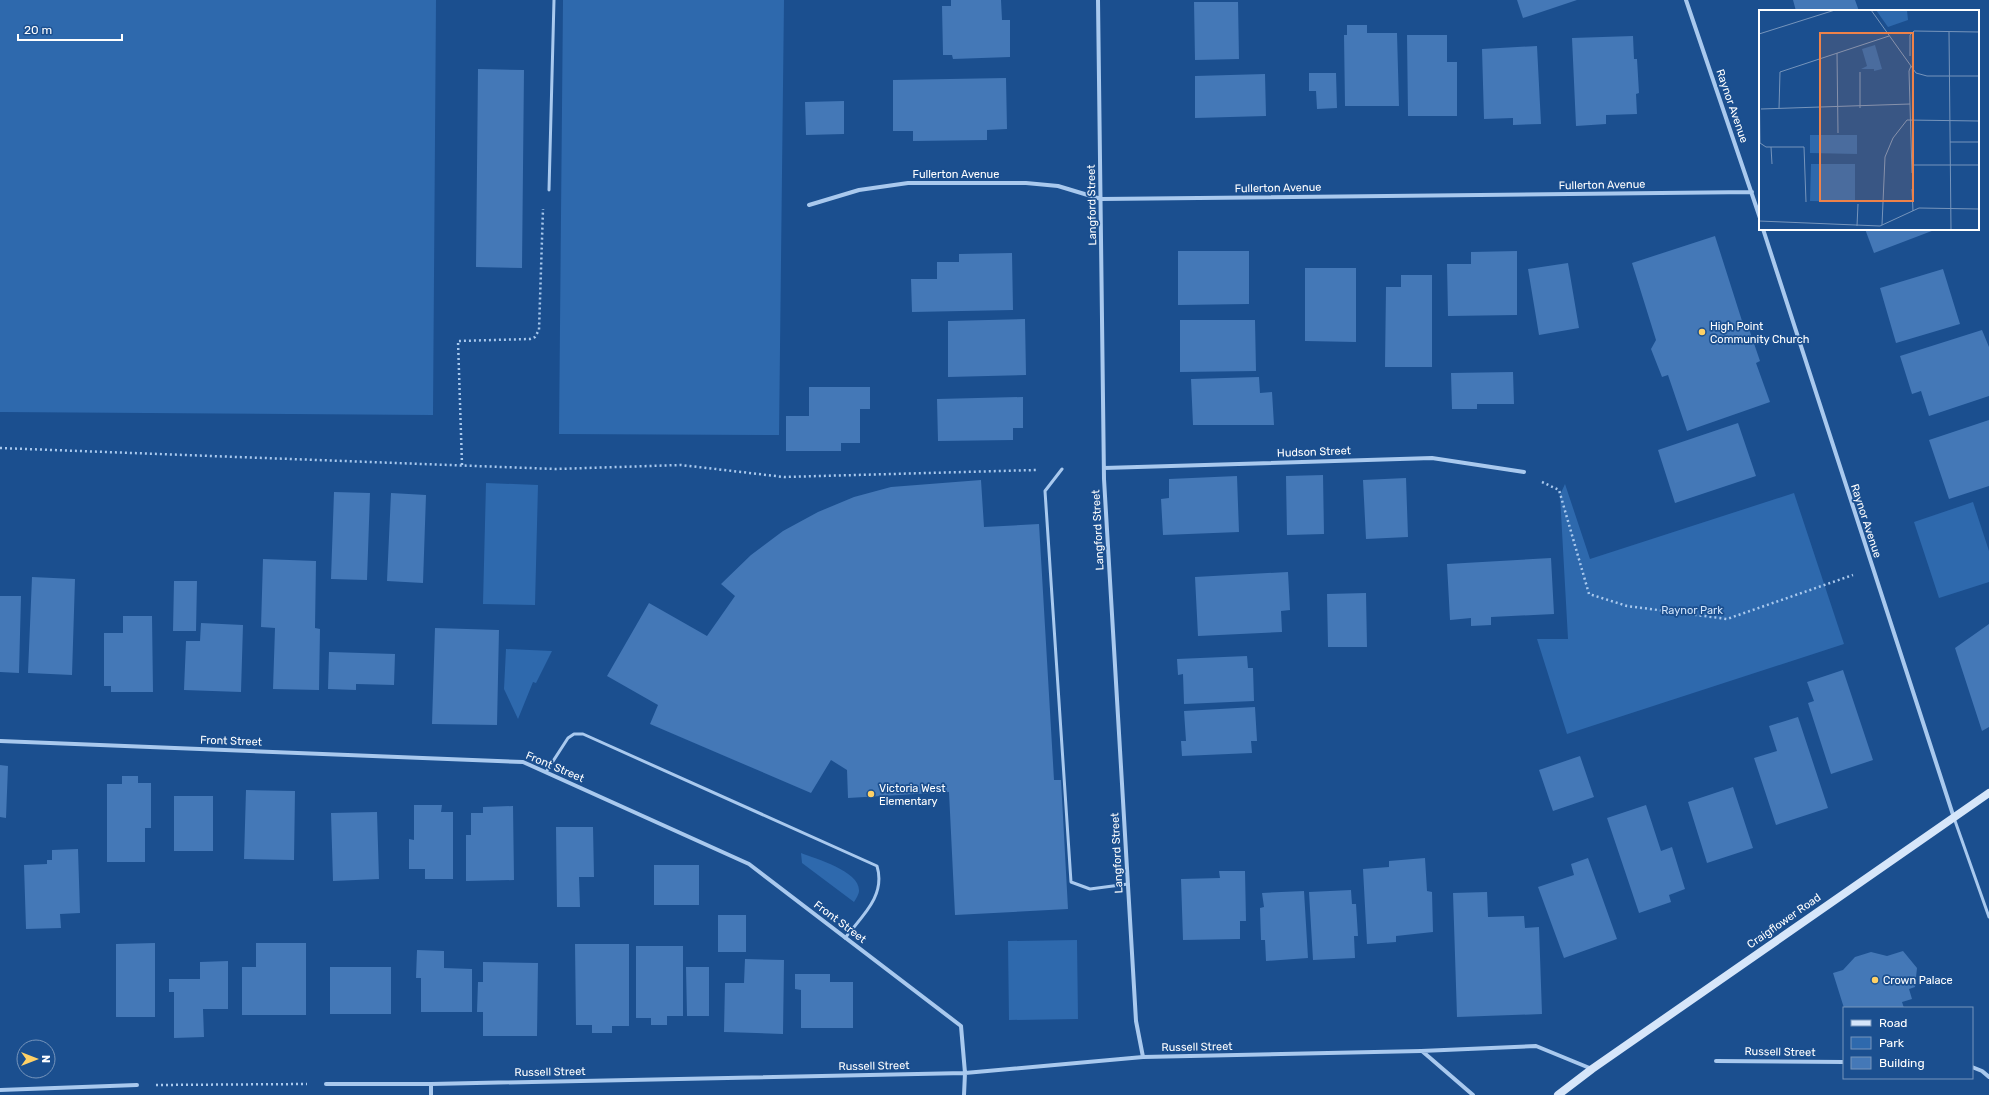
<svg xmlns="http://www.w3.org/2000/svg" width="1989" height="1095" font-family="Rubik,sans-serif">
	<style>
		.green { fill: #2e69ad }
		.building { fill: #4478b7 }
		.lines { fill: none; stroke-linecap: round; stroke-linejoin: round }
		.path { stroke: #a9c9ee; stroke-width: 2.5; stroke-dasharray: 2 3; stroke-linecap: butt }
		.lane { stroke: #a9c9ee; stroke-width: 3 }
		.street { stroke: #a9c9ee; stroke-width: 4 }
		.secondary { stroke: #d6e6fa; stroke-width: 8 }
		.poi-dot { fill: #ffd166; stroke: #1b4f8f; stroke-width: 1.5 }
		.labels { text-anchor: middle; dominant-baseline: central; stroke-width: 3.5; stroke-linejoin: round; paint-order: stroke }
		.street-label { font-size: 11px; fill: #fff; stroke: #1b4f8f }
		.poi-label { font-size: 11px; fill: #fff; stroke: #1b4f8f; text-anchor: start }
		.park-label { font-size: 11px; fill: #cfe3fa; stroke: #1b4f8f }
		.inset-road { fill: none; stroke: #7695bc; stroke-width: 1 }
		.view { fill: #ee8249; fill-opacity: 0.15; stroke: #ee8249; stroke-width: 2 }
		.inset-edge { fill: none; stroke: #fff; stroke-width: 2 }
	</style>
	<rect width="100%" height="100%" fill="#1b4f8f"/>
	<!-- green -->
	<path class="green" d="M0,0h436l-3,415 -433,-3z
		M563,0h221l-5,435 -220,-1z
		M486,483l52,2 -3,120 -52,-1z
		M1565,484l25,75 204,-66 50,151 -277,90 -30,-95h31l-8,-144z
		M1973,502l16,49v31l-50,16 -25,-76z
		M506,649l46,2 -16,32 -3,-1 -15,37 -14,-30z
		M801,853c15,6 59,18 58,38 0,3 -3,8 -5,11l-52,-39z
		M1077,940l1,79 -69,1 -1,-79z"/>
	<!-- building -->
	<path class="building" d="M951,0h50l1,20h8v37l-57,2 -1,-4h-9l-1,-49h9z
		M1517,0h60l-54,18z
		M1793,0h62l4,11h-63z
		M1194,2h44l1,57 -44,1z
		M1347,25h20v8h30l2,73h-54l-1,-71h3z
		M1407,35h40v27h10v54h-49z
		M1633,36l1,23h3l2,34 -3,1 1,20 -31,1v9l-30,2 -4,-88z
		M1537,46l4,78 -28,1v-7l-29,1 -2,-70z
		M478,69l46,1 -2,198 -46,-1z
		M1309,73h27l1,35 -20,1 -1,-18h-7z
		M1265,74l1,42 -71,2v-42z
		M1006,78l1,51 -20,1v10l-74,1v-10h-20v-51z
		M844,101v33l-38,1 -1,-33z
		M1865,229h72l-63,24z
		M1715,236l28,88 4,-1 13,38 -4,2 14,39 -83,29 -19,-56 -6,2 -11,-28 5,-9 -24,-77z
		M1178,251h71v53l-71,1z
		M1517,251v64l-69,1 -1,-52h24v-12z
		M1012,253l1,57 -101,2 -1,-33h26v-17h22v-8z
		M1568,263l11,65 -40,7 -11,-66z
		M1305,268h51v74l-51,-1z
		M1943,269l17,55 -64,19 -16,-55z
		M1401,275h31v92h-47l1,-80h15z
		M1025,319l1,56 -78,2v-56z
		M1180,320h75l1,51 -76,1z
		M1982,330l7,17v49l-60,20 -8,-25 -9,3 -12,-38z
		M1513,372l1,32h-37v5h-25l-1,-36z
		M1259,377l1,16 12,-1 2,33h-81l-2,-46z
		M809,387h61v22h-10v34h-19v8h-55v-35h23z
		M1023,397v31h-10v12l-75,1 -1,-42z
		M1989,420v66l-40,13 -20,-59z
		M1738,423l18,53 -81,27 -17,-53z
		M1323,475l1,59 -37,1 -1,-59z
		M1237,476l2,56 -76,3 -2,-36 8,-1v-19z
		M1406,478l2,59 -42,2 -3,-59z
		M981,480l3,47 55,-3 15,256h7l7,129 -113,6 -6,-123 -101,6 -1,-28 -16,-10 -20,33 -161,-69 8,-19 -51,-29 42,-73 58,33 28,-40 -14,-12 30,-29 32,-24 35,-19 36,-15 37,-10z
		M334,492l36,1 -3,87 -36,-1z
		M391,493l35,2 -3,88 -36,-2z
		M1551,558l3,56 -63,3v8l-20,1v-8l-21,2 -3,-56z
		M263,559l53,2 -1,67 5,1 -1,61 -46,-1 2,-61 -14,-1z
		M1288,572l2,38 -9,1 1,21 -84,4 -3,-59z
		M32,577l43,2 -3,96 -44,-2z
		M174,581h23l-1,50h-23z
		M1366,593l1,54h-39l-1,-53z
		M0,596h21l-2,77 -19,-1z
		M123,616h29l1,76h-42v-6h-7v-53h19z
		M201,623l42,2 -2,67 -57,-2 2,-49h14z
		M1989,624v103l-7,4 -27,-83z
		M435,628l64,2 -2,95 -65,-1z
		M329,652l66,2 -1,31 -38,-1v6l-28,-1z
		M1247,656l1,12h5l1,33 -70,3 -1,-30 -5,1 -1,-16z
		M1843,670l30,90 -42,14 -23,-71 6,-2 -7,-19z
		M1255,707l2,34h-6l1,12 -70,3 -1,-15h5l-2,-30z
		M1798,717l30,91 -52,17 -22,-67 23,-7 -8,-25z
		M1580,756l14,41 -41,14 -14,-41z
		M0,765l8,1 -2,52 -6,-1z
		M122,776h16v7h13v45h-6v34h-38v-78h15z
		M1733,787l20,61 -46,15 -19,-61z
		M246,790l49,1 -1,69 -50,-1z
		M174,796h39v55h-39z
		M414,805h28l-1,7h12v67h-28v-10h-16v-30l5,1z
		M1646,805l15,46 11,-4 13,42 -16,6 2,7 -32,11 -32,-95z
		M513,806l1,74 -48,1v-46h5v-22h12v-6z
		M377,812l2,67 -46,2 -2,-68z
		M556,827h37l1,50h-15l1,30h-23z
		M78,849l2,64 -20,1 1,14 -35,1 -2,-64 23,-1v-4h5v-10z
		M1425,858l2,33 5,1 1,40 -37,4v6l-29,2 -4,-75 26,-2v-6z
		M1588,858l29,81 -53,19 -26,-71 36,-12 -3,-11z
		M654,865h45v40h-45z
		M1219,871h26l1,50h-6v18l-57,1 -2,-61 39,-1z
		M1351,890l1,14h4l2,32h-4l1,22 -42,2 -4,-68z
		M1304,891l4,67 -42,3 -1,-21h-4l-1,-32 4,-1 -2,-14z
		M1487,892l1,25 36,-1 1,12 14,-1 3,87 -85,3 -4,-124z
		M718,915h28v37h-28z
		M155,943v74h-39v-73z
		M256,943h50v72h-64v-48h14z
		M575,944h54v82h-17v7h-20v-8h-16z
		M636,946h47v70h-16v9h-16v-7h-15z
		M417,950l27,1v17l28,1v43h-51v-34h-5z
		M1903,951l14,17 -2,19 -6,2 3,10 -10,3 2,6h-60l-11,-35 10,-3 12,-13 16,-5 16,4z
		M745,959l39,1 -1,74 -59,-2 1,-49h19z
		M228,961v48h-25l1,28 -30,1v-46h-5v-13h31v-17z
		M483,962l55,1 -1,73h-54v-24h-6l1,-30h5z
		M330,967h61v47h-61z
		M686,967h23v49h-22z
		M795,974h35v8h23v46h-52v-38l-6,-1z"/>
	<g class="lines">
		<!-- path -->
		<path class="path" d="M0,448l555,21 126,-4 103,12 252,-7
			M462,465l-4,-124 72,-2 5,-2 4,-7 4,-121
			M1542,482l17,8 30,104 38,12 100,13 126,-44
			M156,1085l151,-1"/>
		<!-- lane -->
		<path class="lane" d="M549,190l5,-190
			M1062,469l-17,22 26,391 19,7 38,-5
			M546,772l22,-34 6,-4h9l294,132c9,30 -15,50 -32,72
			M1954,818l35,99"/>
		<!-- street -->
		<path class="street" d="M1098,0l6,479 32,542 7,36
			M1686,0l74,218
			M809,205l50,-15 49,-7h118l32,3 43,13 651,-7
			M1763,229l191,589
			M1104,468l328,-10 92,14
			M0,741l523,21 226,102 212,162 4,47 -1,22
			M1422,1051l51,44
			M1716,1061l128,1
			M1972,1067l10,4 7,6
			M326,1084h105l534,-11 178,-16 278,-6 115,-5 56,23
			M0,1090l137,-5
			M431,1095v-11"/>
		<!-- secondary -->
		<path class="secondary" d="M1558,1095l34,-26 397,-276"/>
	</g>
	<!-- markers -->
	<g class="poi-dot">
		<circle cx="1702" cy="332" r="4"/>
		<circle cx="871" cy="794" r="4"/>
		<circle cx="1875" cy="980" r="4"/>
	</g>
	<g class="labels">
		<!-- street labels -->
		<g class="street-label">
			<text transform="translate(1732 106) rotate(71)">Raynor Avenue</text>
			<text x="956" y="174">Fullerton Avenue</text>
			<text transform="translate(1602 185) rotate(-1)">Fullerton Avenue</text>
			<text transform="translate(1278 188) rotate(-1)">Fullerton Avenue</text>
			<text transform="translate(1092 205) rotate(-91)">Langford Street</text>
			<text transform="translate(1314 452) rotate(-2)">Hudson Street</text>
			<text transform="translate(1866 521) rotate(72)">Raynor Avenue</text>
			<text transform="translate(1098 530) rotate(-93)">Langford Street</text>
			<text transform="translate(231 741) rotate(2)">Front Street</text>
			<text transform="translate(555 767) rotate(23)">Front Street</text>
			<text transform="translate(1117 853) rotate(-93)">Langford Street</text>
			<text transform="translate(1784 921) rotate(-35)">Craigflower Road</text>
			<text transform="translate(840 922) rotate(37)">Front Street</text>
			<text transform="translate(1197 1047) rotate(-1)">Russell Street</text>
			<text transform="translate(1780 1052) rotate(1)">Russell Street</text>
			<text transform="translate(874 1066) rotate(-1)">Russell Street</text>
			<text transform="translate(550 1072) rotate(-1)">Russell Street</text>
		</g>
		<!-- poi labels -->
		<g class="poi-label">
			<text x="1710" y="326">High Point<tspan x="1710" dy="13">Community Church</tspan></text>
			<text x="879" y="788">Victoria West<tspan x="879" dy="13">Elementary</tspan></text>
			<text x="1883" y="980">Crown Palace</text>
		</g>
		<!-- park labels -->
		<g class="park-label">
			<text x="1692" y="610">Raynor Park</text>
		</g>
	</g>
	<!-- overview -->
	<g transform="translate(1759 10)">
		<rect width="220" height="220" fill="#1b4f8f"/>
		<path d="M117,0h31l1,10 -20,7zM116,35l7,24 -8,2v-2h-13l6,-3 -5,-17zM51,125h47v19l-47,-1zM52,154h44v38l-45,-1z" fill="#2e69ad"/>
		<path class="inset-road" d="M112,0l45,63 11,3h52M190,22l2,198M0,24l76,-24M78,43l1,80M151,46v-21l4,-4 65,1M152,56l-2,5 3,102M0,60l1,73 6,4h38l2,55M101,98v-36M2,99l149,-5M20,99l1,-37 109,-36M191,132h29M12,137l1,17M153,155h67M153,179l1,22M0,211l121,5 39,-18 60,1M123,215l3,-68 8,-19 14,-18 72,1M98,216l1,-22"/>
		<path class="view" d="M61,23h93v168h-93z"/>
		<rect width="220" height="220" class="inset-edge"/>
	</g>
	<!-- legend -->
	<rect x="1843" y="1007" width="130" height="72" fill="#1b4f8f" stroke="#7695bc"/>
	<rect x="1851" y="1020" width="20" height="6" fill="#d6e6fa" stroke="#7695bc"/>
	<text x="1879" y="1027" font-size="12" fill="#ffffff">Road</text>
	<rect x="1851" y="1037" width="20" height="12" fill="#2e69ad" stroke="#7695bc"/>
	<text x="1879" y="1047" font-size="12" fill="#ffffff">Park</text>
	<rect x="1851" y="1057" width="20" height="12" fill="#4478b7" stroke="#7695bc"/>
	<text x="1879" y="1067" font-size="12" fill="#ffffff">Building</text>
	<!-- north arrow -->
	<g transform="translate(36 1059) rotate(90)"><circle r="19" fill="#1b4f8f" stroke="#7695bc"/>
	<path d="M0-3L7 15L0 10L-7 15Z" fill="#ffd166"/>
	<text y="-6" font-size="11" font-weight="bold" text-anchor="middle" fill="#ffffff">N</text>
	</g>
	<!-- scale -->
	<path d="M18 34v6h104v-6" fill="none" stroke="#ffffff" stroke-width="2"/>
	<text x="24" y="34" font-size="12" fill="#ffffff" stroke="#1b4f8f" stroke-width="3" paint-order="stroke">20 m</text>
</svg>
